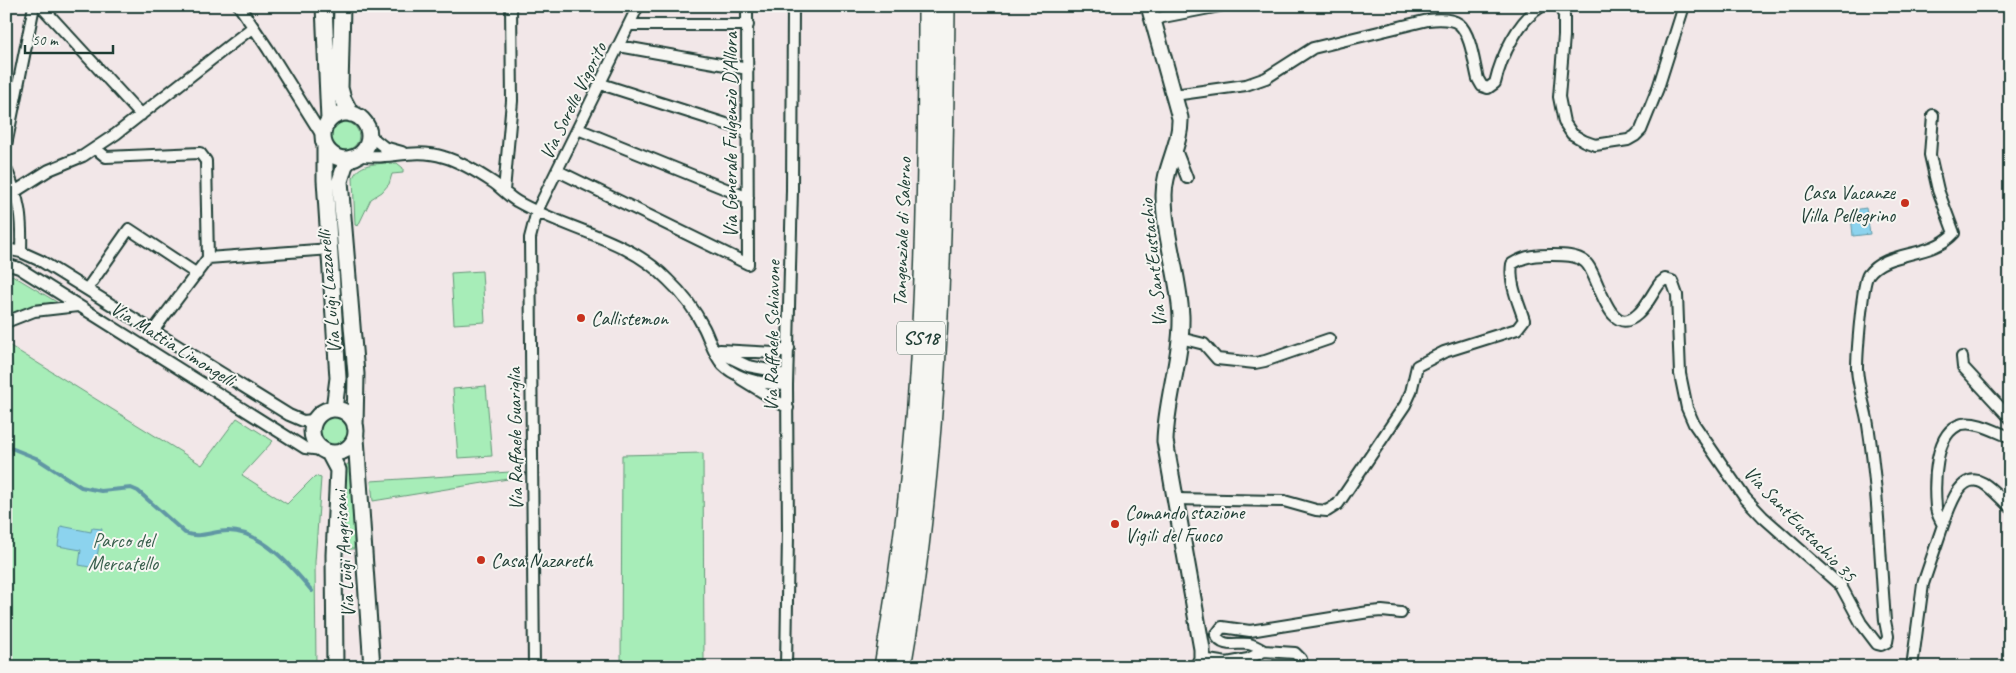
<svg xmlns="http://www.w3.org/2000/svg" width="2016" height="673" font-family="Caveat,sans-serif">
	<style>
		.green { fill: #a7edb8; stroke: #639576 }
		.water { fill: #8cd3ee; stroke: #6097a4 }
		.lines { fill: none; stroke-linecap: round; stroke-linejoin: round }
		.stream { stroke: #6097a4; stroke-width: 4 }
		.street-casing { stroke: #1f3d34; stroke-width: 14 }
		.secondary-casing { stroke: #1f3d34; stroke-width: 19 }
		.highway-casing { stroke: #1f3d34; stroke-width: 22 }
		.street { stroke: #f6f6f2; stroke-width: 10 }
		.secondary { stroke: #f6f6f2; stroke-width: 15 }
		.highway { stroke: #f6f6f2; stroke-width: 19 }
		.rail-casing { stroke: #1f3d34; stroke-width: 5.5 }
		.rail { stroke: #f6f6f2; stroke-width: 4; stroke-dasharray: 11; stroke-linecap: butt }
		.poi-dot { fill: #c8321e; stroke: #f6f6f2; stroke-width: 2 }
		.labels { text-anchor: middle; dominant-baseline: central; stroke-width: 4; stroke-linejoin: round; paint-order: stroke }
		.shield { fill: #f6f6f2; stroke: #60746d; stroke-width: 1 }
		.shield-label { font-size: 19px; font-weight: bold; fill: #1f3d34 }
		.street-label { font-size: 20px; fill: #1f3d34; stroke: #f6f6f2 }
		.poi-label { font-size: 20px; fill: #1f3d34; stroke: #f6f6f2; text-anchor: start }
		.park-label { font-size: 20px; fill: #3a604e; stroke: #f6f6f2 }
	</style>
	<rect width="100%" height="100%" fill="#f2e7e8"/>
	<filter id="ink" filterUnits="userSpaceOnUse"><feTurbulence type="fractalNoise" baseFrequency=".02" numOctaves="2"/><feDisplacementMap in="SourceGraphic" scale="10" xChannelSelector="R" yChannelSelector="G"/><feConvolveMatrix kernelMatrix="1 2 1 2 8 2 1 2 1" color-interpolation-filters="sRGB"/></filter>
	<g filter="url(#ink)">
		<!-- green -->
		<path class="green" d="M331 136a14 14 0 1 1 28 0a14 14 0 1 1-28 0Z
			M397,163l6,5v5l-11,1 -3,10 -7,8 -11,7 -13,27 -3,-1 -2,-47c6,-17 28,-14 44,-15z
			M482,271l3,51 -31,2 -3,-51z
			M12,275l48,29 -54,13 2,-37z
			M7,344l195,121 35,-47 36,23 -31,34 45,29 28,-28 6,2 -6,84 1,105h-310z
			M486,386l6,70 -34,2 -5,-69z
			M319 430a15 15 0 1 1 30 0a15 15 0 1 1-30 0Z
			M703,453l1,214h-83l1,-212z
			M349,463h3l1,4 1,82h-13l3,-82z
			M510,472l4,6 -141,23 -2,-20z"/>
		<!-- water -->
		<path class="water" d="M1866,208l4,26 -17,2 -2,-20h3v-6z
			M61,526l30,6 1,-4 10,1 -7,39 -16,-3 2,-15 -23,-4z"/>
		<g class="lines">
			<!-- stream -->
			<path class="stream" d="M6,446l30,12 45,29 20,4 30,-3 7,3 47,42c15,6 27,-2 43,-2 34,0 64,36 84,60"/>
			<!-- street casing -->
			<g class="street-casing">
				<path id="street" d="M41,6l100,109
					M239,6l29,43 55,88
					M1559,6l5,9v21l-5,61 5,25 8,12 12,7 11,4 33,-5 7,-4 6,-6 17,-42 26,-82
					M1153,19l67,-13
					M630,25h118
					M619,46l129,23
					M601,84l147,47
					M1174,95l72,-10 20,-7 47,-30 115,-28c9,-1 23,-2 31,4 12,10 15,40 19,55l4,7 6,2 7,-5c6,-26 23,-63 47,-77
					M578,129l170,69
					M369,135l15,12 18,5
					M6,145l28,-139
					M95,148l11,9 94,-4 6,8 2,98
					M1176,150l11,28
					M357,155c29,6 56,-8 87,2 17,5 35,16 50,26 8,6 15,14 24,19 49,28 110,36 150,78 15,14 27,30 36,48 6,12 10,28 19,37 15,15 44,19 64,20
					M6,169c14,31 16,49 15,83
					M558,171l190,93 -1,-258
					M16,191l33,-21 34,-14 33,-22 137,-107
					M504,191l8,-90 -1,-95
					M6,249l15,3 20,9 248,154 14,6 11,-1
					M6,264l13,4 286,180 17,2
					M87,289l42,-60 68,45
					M6,322l28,-11 44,-5
					M153,331l55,-73 123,-9
					M1180,338l24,6 13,15 38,4 10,-2 64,-22
					M714,350l34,16 27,5 12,7
					M720,350l55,3 14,-5
					M1962,357l1,10 47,51
					M741,379l47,29
					M1175,499l109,2 32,9 11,1 11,-7 67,-99 6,-13 6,-26 27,-14 73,-23 7,-9c-6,-19 -15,-37 -12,-56 14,-9 25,-9 40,-9 11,0 25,0 33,7 14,11 23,80 53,52 9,-8 15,-22 22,-31l5,-4 7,2 5,14 3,79 7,34 7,16 51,74 18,19 78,69 20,37 16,21 4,1 6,-3 1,-6 -3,-15c-5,-65 -7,-132 -17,-196 -3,-19 -10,-38 -11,-56 0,-14 5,-85 11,-94 19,-26 63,-16 86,-42l-16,-43 -8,-35 3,-40
					M1943,525c6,-16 17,-55 40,-42 10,6 18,16 27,24
					M1264,651c-5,-3 -10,-6 -15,-7 -12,-2 -26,5 -33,-9l6,-8 28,4 119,-19 13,-1 19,2
					M1202,659l25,4 21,-4 16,-8 31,2 6,6 2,8
					M534,667l-4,-429 7,-27 101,-205
					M786,667l2,-133 -1,-149 5,-195 1,-184
					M1912,667l11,-83 20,-59c-3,-6 -7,-12 -7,-18 -2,-23 -2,-76 26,-83 15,-3 34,8 48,13"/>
			</g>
			<!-- secondary casing -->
			<g class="secondary-casing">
				<path id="secondary" d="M324,6l5,114
					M342,6l-2,82 3,11 8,15
					M1149,6l31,112c1,27 -16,50 -16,77 0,41 15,81 17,121 1,42 -15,83 -16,125l37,208v10l-4,8
					M323 136a23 23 0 1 1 46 0a23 23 0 1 1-46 0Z
					M325,146v34l13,198 -4,31
					M351,158l-6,7 -5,16 16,193 -1,52
					M312 431a22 22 0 1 1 44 0a22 22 0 1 1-44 0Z
					M356,438l16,229
					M329,453l9,17 -4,85 1,112"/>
			</g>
			<!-- highway casing -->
			<g class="highway-casing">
				<path id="highway" d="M884,667c16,-96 29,-193 35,-290 8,-123 9,-247 9,-371
					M901,667c39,-219 42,-439 44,-661"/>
			</g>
			<!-- street -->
			<use href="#street" class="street"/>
			<!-- secondary -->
			<use href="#secondary" class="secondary"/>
			<!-- highway -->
			<use href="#highway" class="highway"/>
			<!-- rail casing -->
			<g class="rail-casing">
				<path id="rail" d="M6,10l1,-4"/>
			</g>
			<!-- rail -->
			<use href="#rail" class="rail"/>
		</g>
	</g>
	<!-- markers -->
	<g class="poi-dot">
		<circle cx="1905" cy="203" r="5"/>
		<circle cx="581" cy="318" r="5"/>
		<circle cx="1115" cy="524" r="5"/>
		<circle cx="481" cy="560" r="5"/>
	</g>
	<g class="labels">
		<!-- shield labels -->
		<rect class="shield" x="897" y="321.5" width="48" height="33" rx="4"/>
		<g class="shield-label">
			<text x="921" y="338">SS18</text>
		</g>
		<!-- street labels -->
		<g class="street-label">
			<text transform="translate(573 101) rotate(-64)">Via Sorelle Vigorito</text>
			<text transform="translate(730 135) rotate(-90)">Via Generale Fulgenzio D'Allora</text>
			<text transform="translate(902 232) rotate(-88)">Tangenziale di Salerno</text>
			<text transform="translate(1153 263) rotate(-96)">Via Sant'Eustachio</text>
			<text transform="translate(329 292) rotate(-95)">Via Luigi Lazzarelli</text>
			<text transform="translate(772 336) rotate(-89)">Via Raffaele Schiavone</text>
			<text transform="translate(173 344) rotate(32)">Via Mattia Limongelli</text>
			<text transform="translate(515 439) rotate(-91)">Via Raffaele Guariglia</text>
			<text transform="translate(1800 524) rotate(46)">Via Sant'Eustachio 35</text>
			<text transform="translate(344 554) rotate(-94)">Via Luigi Angrisani</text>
		</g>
		<!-- poi labels -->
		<g class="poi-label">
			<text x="1895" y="192" text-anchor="end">Casa Vacanze<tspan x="1895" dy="23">Villa Pellegrino</tspan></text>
			<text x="591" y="318">Callistemon</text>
			<text x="1125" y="512">Comando stazione<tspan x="1125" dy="23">Vigili del Fuoco</tspan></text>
			<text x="491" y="560">Casa Nazareth</text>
		</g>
		<!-- park labels -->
		<g class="park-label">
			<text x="123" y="540">Parco del<tspan x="123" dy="23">Mercatello</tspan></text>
		</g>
	</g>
	<!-- margin -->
	<rect width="2016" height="673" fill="none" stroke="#f6f6f2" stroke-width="25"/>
	<rect x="12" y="12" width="1991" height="648" fill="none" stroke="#1f3d34" stroke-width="2" filter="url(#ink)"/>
	<!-- scale -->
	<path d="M25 45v8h88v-8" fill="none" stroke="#1f3d34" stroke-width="2.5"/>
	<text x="32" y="45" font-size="15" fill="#1f3d34" stroke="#f6f6f2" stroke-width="4" paint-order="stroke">50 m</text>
</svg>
